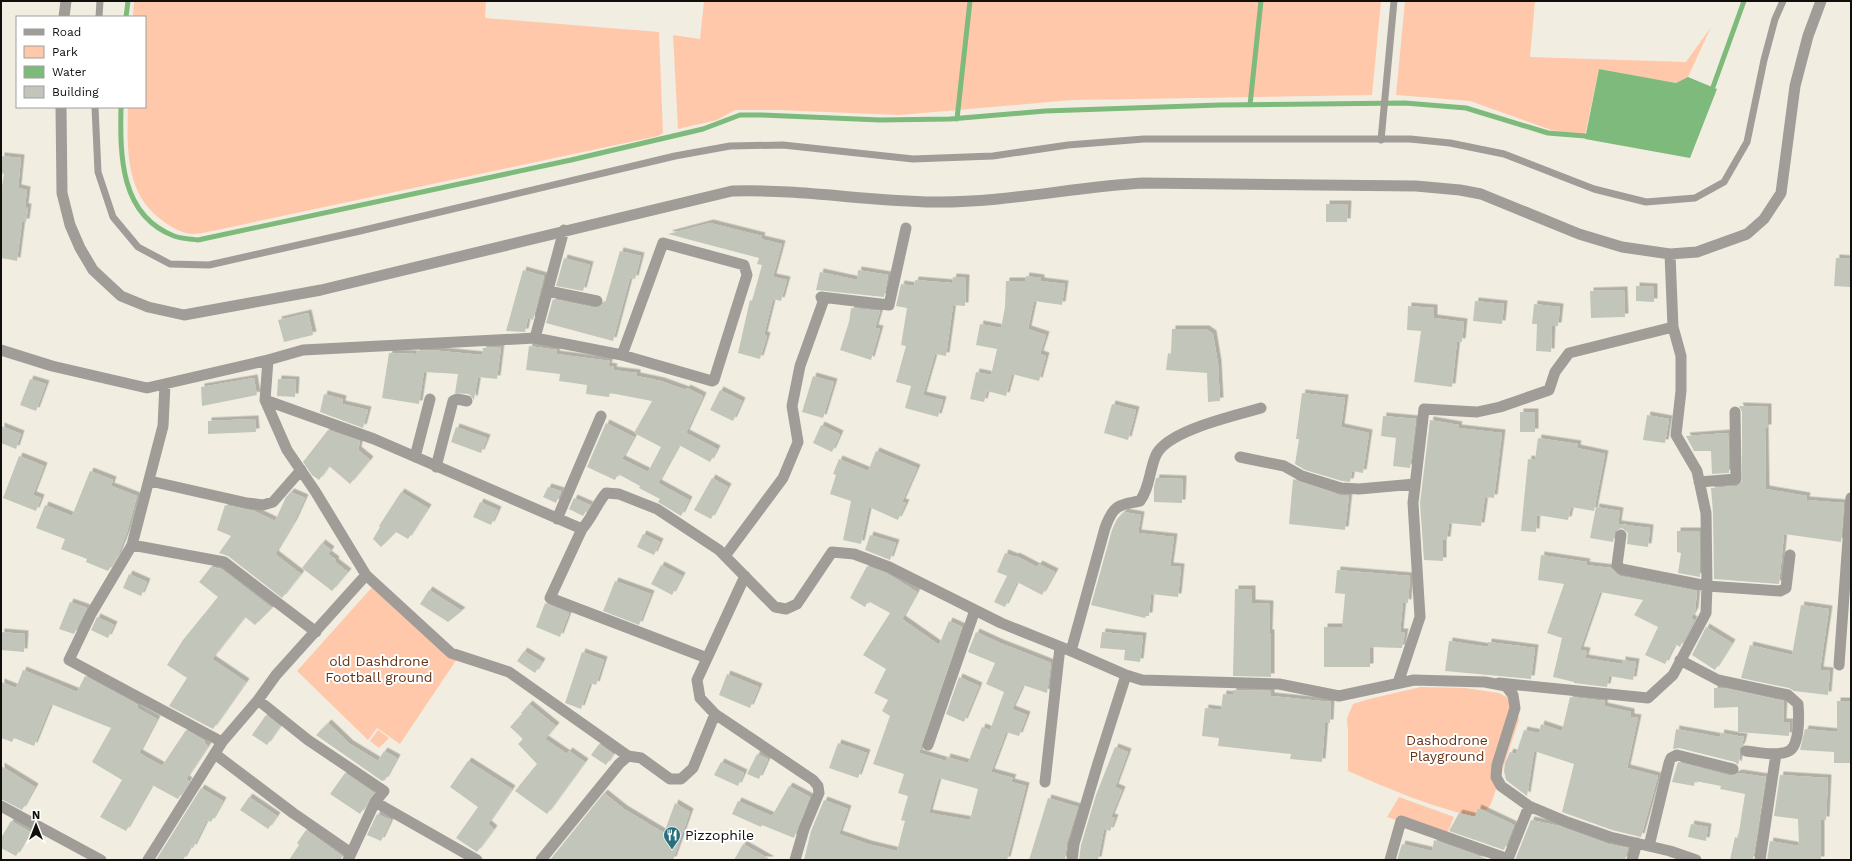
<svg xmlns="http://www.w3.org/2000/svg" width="1852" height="861" font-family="'Work Sans',sans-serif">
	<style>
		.green { fill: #ffc8aa }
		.water { fill: #7eba7b }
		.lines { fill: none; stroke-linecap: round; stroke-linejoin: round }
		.stream { stroke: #7eba7b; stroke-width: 5 }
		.building { fill: #c2c6ba; fill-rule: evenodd; filter: url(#shadow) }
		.service { stroke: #a09c98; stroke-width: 7 }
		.minor { stroke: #a09c98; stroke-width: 11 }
		.labels { text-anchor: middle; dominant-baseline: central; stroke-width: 4; stroke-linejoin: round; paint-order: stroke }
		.park-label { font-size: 14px; fill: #673516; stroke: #fff }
		.poi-label { font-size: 14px; fill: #100f0b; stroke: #fff; text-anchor: start }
	</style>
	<defs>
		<filter id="shadow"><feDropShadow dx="3.5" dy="-3.5" stdDeviation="0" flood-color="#0004"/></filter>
	</defs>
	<rect width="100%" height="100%" fill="#f1eee1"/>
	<!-- green -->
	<path class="green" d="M134,1h352l-1,17 174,14 4,101 -5,3 -441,94c-7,1 -16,4 -24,4 -10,0 -22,-7 -30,-13 -38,-27 -36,-72 -35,-114h17v-90h-12z
		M704,1h677l-9,94 -300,5 -172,15 -123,-5h-42l-18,10 -39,9 -5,-94 27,4z
		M1405,1h130l-5,56 156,5 25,-35 -23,50 -12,6 -77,-14 -14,66 -34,-5 -81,-29 -74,-6z
		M374,585l83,74 -57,85 -23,-16 -9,12 -71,-69z
		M1421,687l44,1 34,5 12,6 5,6 3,15 -28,84 -5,6 -8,-2 2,10c-46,-10 -89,-28 -132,-47v-39l-1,-14 6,-14 16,-5z
		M378,730l11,8 -10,10 -9,-7z
		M1399,797l55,20 -8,19 -59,-19z"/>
	<!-- water -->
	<path class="water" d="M1599,69l77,14 12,-6 29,12 -27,69 -105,-19z"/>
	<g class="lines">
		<!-- stream -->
		<path class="stream" d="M126,17l2,-16
			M1713,87l31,-86
			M1250,105l11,-104
			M121,107c-1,49 -1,108 53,129 8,3 17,3 24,4l373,-80 132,-31 37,-14h21l119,5 70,-1 95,-8 175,-6 185,-2 61,5 82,25 37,3
			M957,119l13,-118"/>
	</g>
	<!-- building -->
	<path class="building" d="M1,156l20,2 -3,30 9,2 -2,17h3l-2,15h-4l-5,39 -16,-3v-66l3,-18 -3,-1z
		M1326,204h22l-1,18h-21z
		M710,223l52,13 -1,3 21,5 -9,33 14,3 -6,21 -8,-2 -9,36 3,1 -7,23 -22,-6 12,-53 2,1 10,-36 -5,-1 2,-6 -91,-24z
		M620,251l21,5 -6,23 -5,-1 -17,63 -67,-18 7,-24 43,9 9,-5z
		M564,258l26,7 -7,26 -27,-5z
		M1836,258l15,1 -1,28 -16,-1z
		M523,270l21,6 -11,44 -5,-2 -3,14 -19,-1z
		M858,270l30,5 -4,22 -68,-7 4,-18 37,8z
		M1026,276l15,2v3l24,3 -3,21 -28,-4 -6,28 18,6 -6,19 6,2 -7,25 -27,-7 -6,22 -19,-5 -3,11 -14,-3 6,-27 15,3 6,-26 -21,-4 4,-21 21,4 4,-21 1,-26h19z
		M953,277l13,1 -1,28 -12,-1 -7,51 -11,-2 -12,41 20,5 -5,17 -33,-9 6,-22 -15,-4 10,-36 -5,-1 6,-37 -11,-2 5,-22 13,2 1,-6 37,3z
		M1636,286l18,1v15l-18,-1z
		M1624,290l1,27 -34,1 -1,-27z
		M1475,301l29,3 -2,20 -29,-3z
		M1534,304l26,3 -2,19h-6l-1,26 -15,-1 1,-27h-5z
		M1408,306l26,2v10l30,4 -2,20 -5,-1 -5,46 -38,-5 7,-51 -14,-1z
		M851,308l29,3 -5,17 5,1 -9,31 -31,-10 9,-28z
		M308,313l5,22 -29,7 -6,-22z
		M1172,329h34l7,5 5,30 2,37 -12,1 -1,-29 -41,-3 2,-17 3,1z
		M529,346l28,4 -1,4 54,7 -2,5 6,1 -1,3 24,3v3l24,5 25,9 1,-2 16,8 -17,37 31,16 -7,13 -31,-17 -21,38 31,17 -8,16 -23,-14 2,-3 -21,-11 1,-2 -22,-12 -3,6 -28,-13 19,-44 28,14 -12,22 26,13 13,-25 -27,-14 18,-32 -42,-8 -1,4 -23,-3 1,-9 -28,-4 1,-7 -34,-4z
		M501,347l-4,32 -19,-2 -4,23 -5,-6 -14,-1 3,-19 -34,-2 -5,32 -37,-6 7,-45 27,1v-3l14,-1 52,5 1,-7z
		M813,376l21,6 -11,36 -21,-6z
		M254,378l3,17 -55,11 -1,-19z
		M30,379l16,5 -10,27 -16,-6z
		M278,379l18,1 -1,17 -18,-1z
		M720,390l22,11 -9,20 -23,-11z
		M1302,393l43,5 -4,29 28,6 -6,40 -11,-2 -2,11 -8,-1 -37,-11 -10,-6 4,-25h-3z
		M324,394l19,5 -1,5 26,6 -5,18 -43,-16z
		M1112,404l24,6 -8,30 -24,-7z
		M1739,406l29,1v21h-3l1,61 41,7 -1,4 38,3 -3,39 -57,-8 -5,50 -65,-5 -1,-66 -2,-25 26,-2 5,-4v-70z
		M1520,412h15v20h-15z
		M1647,415l22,4 -4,24 -22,-3z
		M1383,416l33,3 -6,49 -17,-2 3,-28 -15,-2z
		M255,419l1,13 -48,2v-13z
		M1430,420l29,5 -1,3 44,5 -8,65 -9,-1 -4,29 -32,-3 -2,17h-4v21l-19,-1 -4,-57z
		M821,425l19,9 -8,18 -19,-9z
		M1,426l20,8 -5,15 -15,-6z
		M456,427l31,11 -6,15 -30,-11z
		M328,430l32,11 -2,9 12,10 -20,24 -21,-18 -10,14 -7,-5 -9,-13z
		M1728,433l1,40 -17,1 -1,-23h-17l-8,-15z
		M1538,438l40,6 -1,4 28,6 -11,57 -23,-4 -3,13 -31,-5 -1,17 -15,-1 7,-72 7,1z
		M876,451l41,17 -15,34 4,1 -8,17 -29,-13 -8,37 -18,-4 8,-39 -21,-7 6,-19 -3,-1 6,-15 29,12z
		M19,456l25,10 -11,29 8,3 -5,13 -33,-13z
		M90,471l23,9 -2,6 26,10 -10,36 -9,23 -10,16 -22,-9 1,-3 -26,-10 4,-10 -29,-11 9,-23 27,11z
		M712,478l16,9 -17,32 -17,-9z
		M1156,478l27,1 -1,24 -28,-1v-15z
		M1293,479l46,16h10l-4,35 -56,-6z
		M548,487l13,4 -5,12 -13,-6z
		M291,492l14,6 -11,24 -19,32 26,20 -19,24 -54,-42 -9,-3 12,-17 -14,-6 8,-25 29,6 21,10 11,-24z
		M401,492l27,16 -20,31 -12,-7 -15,15 -8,-8 7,-12 -1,-1z
		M574,498l16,7 -7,11 -14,-7z
		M480,502l18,8 -7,15 -18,-8z
		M1596,507l24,4 -2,13 32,4 -2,19 -21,-3 1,-11 -6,-5 -7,3 -2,11 -23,-4z
		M1124,512l17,3 -3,18 36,4 -4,29 11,1 -3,30 -27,-3 -2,22h-3l-1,2 -54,-13 21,-75 5,-11z
		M1677,531h22l1,46 -22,-4 3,-20 -4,-1z
		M643,534l17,8 -6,13 -17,-8z
		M870,535l26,8 -6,17 -25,-10z
		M322,543l9,7 -3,4 8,6 -1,2 13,10 -16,19 -30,-23z
		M1005,553l10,4 1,-1 21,11 2,-3 16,8 -13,23 -25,-13 -12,25 -11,-5 13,-26 -10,-4z
		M1541,555l46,7 -1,3 25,3 9,8 77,15 -2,20 -4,7 3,2 -14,27 -5,-3 -10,20 -20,-9 13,-28 -24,-12 9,-15 -43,-8 -20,58 7,1 -2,7 37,6v-4l14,2 -3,18 -24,-4 -2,11 -33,-4v-1l-21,-5 9,-39 -15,-5 17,-49 -26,-4z
		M661,565l21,11 -10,19 -21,-11z
		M867,566l19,7 31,19 -15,27 37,26 10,-24 13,6 -43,126 27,8 1,-4 21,6 14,-36 8,3 14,-38 -18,-8 9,-21 -27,-11 8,-20 24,11 51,20 -4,30 -24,-8 -11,24 15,6 -8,21 -13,-4 -15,40 22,6 -2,4 15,4 -19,74h-203l7,-29 13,-31 24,9 -9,25 29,10 29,7 8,-30 -4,-1 7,-24 -10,-3 6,-19 -31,-10 17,-48 -8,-5 6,-11 -14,-7 12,-24 -23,-14 27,-42 -22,-12 -3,6 -15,-9zM939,778l39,11 -8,31 -41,-7z
		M211,567l10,2 51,39 -17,17 -10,-8 -33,42 34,23 -33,47 -44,-23 18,-28 -20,-13 16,-25 35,-43 -19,-15z
		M1337,570l73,6 -2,27 -5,-1 -3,30h5l-3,16 -32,-1v20h-46v-40h18l3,-33 -10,-1z
		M129,574l18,8 -6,14 -18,-8z
		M615,581l36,13 -12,31 -36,-14z
		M1235,589h17v14l18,1 -1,29h2v44l-38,-1z
		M429,590l33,21 -14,11 -28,-18z
		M70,602l17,6 -13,26 -15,-5z
		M545,603l24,10 -9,24 -24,-10z
		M1801,605l28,4 -9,61 10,1 -2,24 -34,-4 -5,-3 -48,-10 9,-33 42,10z
		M97,617l17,8 -6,13 -17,-8z
		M1706,627l26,16 -17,27 -23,-15z
		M1,632l24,2 -1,18 -23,-2z
		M1102,632l41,4 -3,26 -16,-2 1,-10 -25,-2z
		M1449,641l39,6v-5l47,6 -4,31 -86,-8z
		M524,651l18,11 -7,11 -18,-12z
		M582,652l22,8 -8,25 -6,-2 -9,26 -16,-6z
		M23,670l54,22 8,-16 53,29 -1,3 20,11 -18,34 23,13 24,-36 19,11 -1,2 4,3 -22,33 3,2 -11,18 -26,-14 -26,46 -26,-14 22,-37 -30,-18 19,-34 -60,-24 -17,42 -20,-8 -2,4 -11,-4v-56l15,6z
		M727,674l32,13 -9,21 -31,-13z
		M959,677l20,9 -15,36 -18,-8z
		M1714,688h10l60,13 -1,21h7l-1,14 -51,-4v-25l-24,1z
		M1233,690l38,1v5l60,6 -1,21h-5l-3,39 -32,-3 1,-5 -73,-8 1,-8 -17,-2 3,-28 16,2 2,-16 10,1z
		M1570,697l35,4 -1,5 27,6v5l7,1 -11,50 31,8 -17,61 -29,-7 -50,-18 12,-48 -40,-13 -7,45 -21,-16 -2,-9 1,-8 5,-11 6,2 8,-24 15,3 2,-9 21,7z
		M1837,701h14v62h-17v-11l-34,-2 5,-21 32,3z
		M529,704l27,22 -11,13 22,15 2,-3 16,11 -38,52 -32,-23 22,-27 -19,-20 5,-5 -13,-12 12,-13 -1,-1z
		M266,715l14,11 -13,19 -15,-10z
		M328,723l22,21 28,17 6,-10 13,7 -12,22 -3,1 -66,-46z
		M1676,729l44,8 1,-4 23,4 -2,8 -3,5 1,5 -2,10 -3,-3 -56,-14 -6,1z
		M838,743l29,10 -9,25 -29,-10z
		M599,744l14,10 -7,11 -15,-10z
		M1115,747l13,5 -13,35 7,3 -11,27 4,1 -5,13 -6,-2 -6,31h-19l2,-15 15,-50z
		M757,754l11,5 -9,20 -12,-5z
		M468,761l44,28 -24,35 6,5 -17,23 -21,-14 22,-31 -28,-20z
		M721,762l23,11 -6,13 -24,-11z
		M1678,762l53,14 8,-3 27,4 -13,83h-23l5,-23 3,1 7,-44 -25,-5 1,-3 -26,-5 -1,5 -22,-4z
		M1,766l34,21 -13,23 -21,-11z
		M345,773l29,20 -14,21 -30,-20z
		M1780,775l48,3 -2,42h-5v40h-54l3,-19 29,5 -1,-27 -24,-3z
		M789,786l21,11 -16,41 -32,-13 -1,2 -29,-13 6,-13 34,15z
		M201,788l22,13 -12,21 -4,-2 -14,28 -3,-1 -7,13h-27z
		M604,793l20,16 40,24 11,-30 15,9 -17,48h-123z
		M249,797l28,19 -9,13 -28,-19z
		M1048,798l30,9 -11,35 -2,18h-36z
		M1478,808l36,17 -10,25 -55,-19 10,-18 16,4z
		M377,814l14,6 -10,21 -14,-6z
		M1531,820l28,6 49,18 20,4 -3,12h-110z
		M11,821l19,11 -14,24 -15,-8v-10z
		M1691,824l17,3 -2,14 -18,-4z
		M306,830l36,26 -1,4h-52l10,-15 -2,-2z
		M1434,840l56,20h-93l5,-16 30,7z
		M743,844l28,16h-37z"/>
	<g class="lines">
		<!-- service -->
		<path class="service" d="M99,17l1,-16
			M95,107l3,65 15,45 25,30 32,17 39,1 151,-34 315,-75 55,-10 53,-1 130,14 80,-3 75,-11 76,-6h266l40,4 54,11 90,35 52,13 49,-4 29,-16 23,-40 17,-82 11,-41 8,-18
			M1381,140l13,-139"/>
		<!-- minor -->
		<path class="minor" d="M64,17l2,-16
			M61,107l1,86 8,32 10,23 13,22 28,26 27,11 36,8 137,-25 411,-99c68,-2 134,10 202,11 70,1 139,-15 209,-19l273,3 44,4 21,4 98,40 43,13 48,7 27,-2 50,-18 17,-15 17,-26 14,-107 13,-50 13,-35
			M548,291l49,10
			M535,338l29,-108
			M1,350l51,16 95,22 121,-28 -3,40 109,39 208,90c10,-11 14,-24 24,-36l13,1 38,15 62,41 56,57 11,2 11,-5 35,-52 22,2 35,13 112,56 70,28 55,24 16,5 137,4 60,12 75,-16 71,2 21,4 7,9 2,13 -18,57 -1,12 5,9 28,20 38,16 43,15 60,14 26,9
			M268,360l35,-10 232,-12 87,17 90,26 2,-1 33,-105 -3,-10 -81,-22 -41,112
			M165,384l-2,42 -31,119 -41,69 -22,46 153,82
			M415,457l15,-58
			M1240,457l44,9 18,10 39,12 18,1 56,-5
			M436,467l17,-66 4,-2 10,2
			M150,481l97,22 16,2 10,-3 28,-32
			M1699,482l37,-3 -1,-67
			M557,519l44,-103
			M582,529l-32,69 157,60
			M1621,535l-4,30 4,4 86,17 73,5 6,-3 4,-33
			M132,545l92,17 92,70
			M725,556l58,-78 15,-36 -6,-36 8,-40 23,-64 -2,-5 68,8 17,-77
			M366,575l85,78 58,19 119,84
			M745,576l-48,104 3,18 15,16 98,66 5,6 1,7 -15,36 -9,31
			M1071,651l34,-123c8,-22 12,-23 35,-27 10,-14 9,-30 16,-46 12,-25 79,-39 105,-47
			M1680,660l38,20 70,15 10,9c1,11 2,41 -9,47 -11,6 -31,1 -43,0
			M1839,665l12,-167
			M1398,683l22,-66 -7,-114 11,-94 53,3 23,-5 49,-17 6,-18 14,-19 104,-26
			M1499,683l149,15 25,-23 33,-62 1,-27 -1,-73 -9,-42 -21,-36 5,-44v-35l-8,-29 -3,-73
			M258,700l50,40 76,51 -9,11 102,58
			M928,745l47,-135
			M215,754l78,59 58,40
			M1045,782l15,-135
			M1,806l100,54
			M1649,846l20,-83 2,-5 6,-3 56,14
			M148,860l74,-118 36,-42 18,-25 90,-100 -51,-84 -28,-41 -22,-50
			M348,860l27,-58
			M541,860l78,-96 9,-8 13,2 29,21h11l12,-11 22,-54
			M1072,860l2,-16 24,-81 28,-88
			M1390,860l11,-39 107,38 21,-53
			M1632,860l5,-17
			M1760,860l16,-106"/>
	</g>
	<!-- icons -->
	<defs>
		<g id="restaurant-pin" transform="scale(0.9)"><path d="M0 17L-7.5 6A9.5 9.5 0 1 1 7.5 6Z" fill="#296f7e" stroke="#fff"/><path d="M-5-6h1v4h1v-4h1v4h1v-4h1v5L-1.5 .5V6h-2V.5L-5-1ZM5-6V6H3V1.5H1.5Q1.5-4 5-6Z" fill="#fff"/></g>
	</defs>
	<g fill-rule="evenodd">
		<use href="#restaurant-pin" x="672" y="835"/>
	</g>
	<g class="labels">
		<!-- park labels -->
		<g class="park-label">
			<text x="379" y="661">old Dashdrone<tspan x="379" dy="16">Football ground</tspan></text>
			<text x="1447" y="740">Dashodrone<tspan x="1447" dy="16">Playground</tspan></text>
		</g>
		<!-- poi labels -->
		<g class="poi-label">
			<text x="685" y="835">Pizzophile</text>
		</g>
	</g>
	<!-- border -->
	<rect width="1852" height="861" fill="none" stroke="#100f0b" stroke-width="4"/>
	<!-- legend -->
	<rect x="16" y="16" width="130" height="92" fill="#ffffff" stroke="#9f9f9d"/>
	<rect x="24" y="29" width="20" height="6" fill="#a09c98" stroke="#9f9f9d"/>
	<text x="52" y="36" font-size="12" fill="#100f0b">Road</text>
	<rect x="24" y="46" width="20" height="12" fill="#ffc8aa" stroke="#9f9f9d"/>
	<text x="52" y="56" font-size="12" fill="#100f0b">Park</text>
	<rect x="24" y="66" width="20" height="12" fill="#7eba7b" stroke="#9f9f9d"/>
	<text x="52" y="76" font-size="12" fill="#100f0b">Water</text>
	<rect x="24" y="86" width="20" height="12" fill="#c2c6ba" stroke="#9f9f9d"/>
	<text x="52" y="96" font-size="12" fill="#100f0b">Building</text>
	<!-- north arrow -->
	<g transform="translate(36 825)" stroke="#ffffff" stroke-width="3" paint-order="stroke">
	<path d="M0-3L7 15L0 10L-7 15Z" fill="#100f0b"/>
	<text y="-6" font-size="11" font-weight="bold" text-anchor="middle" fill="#100f0b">N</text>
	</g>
</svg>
